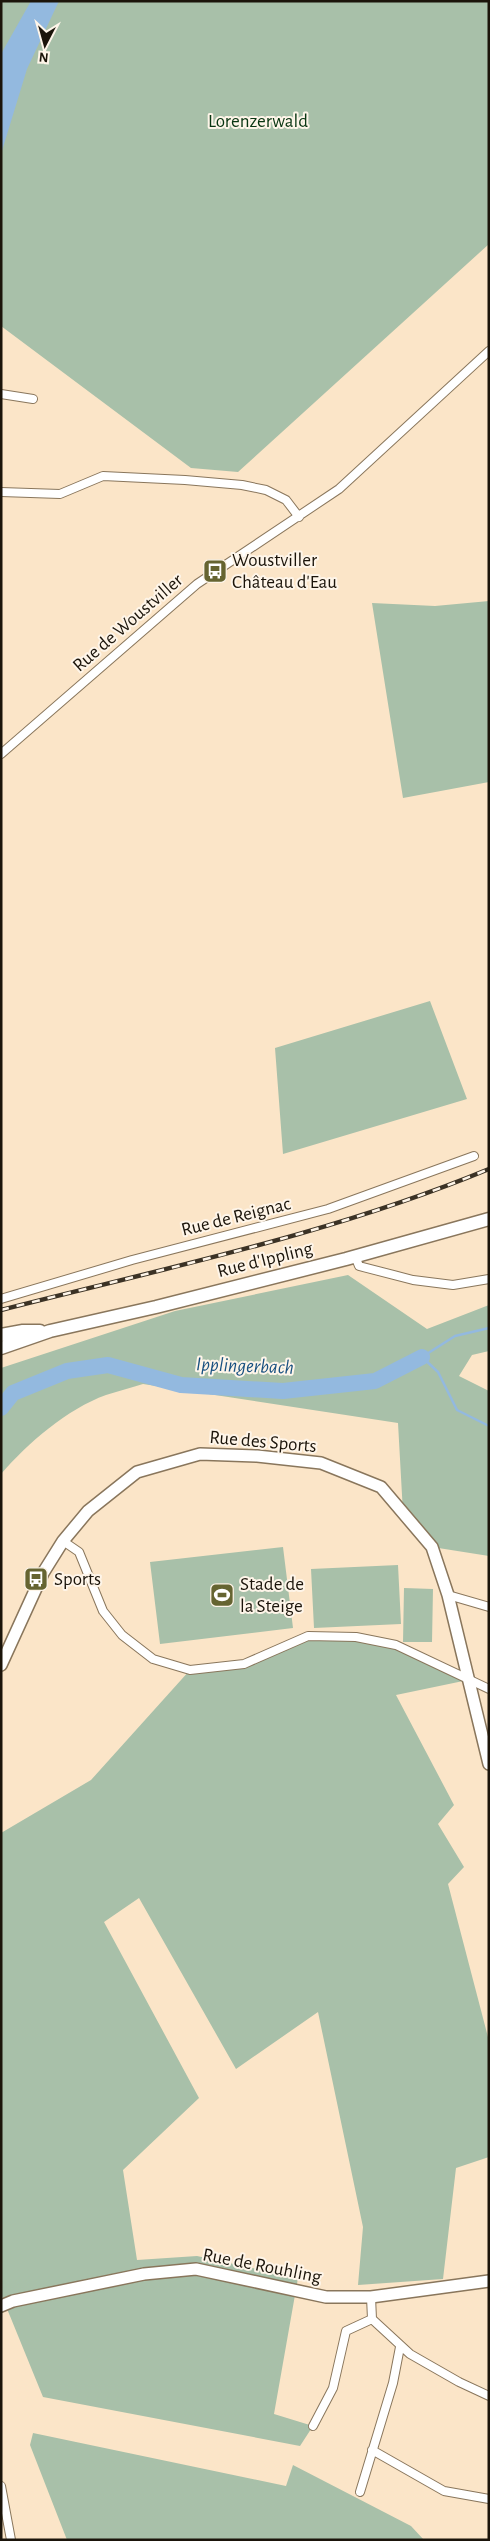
<svg xmlns="http://www.w3.org/2000/svg" width="490" height="2541" font-family="'Alegreya Sans',sans-serif">
	<style>
		.green { fill: #a8c0a9 }
		.water { fill: #93b9df }
		.lines { fill: none; stroke-linecap: round; stroke-linejoin: round }
		.stream { stroke: #93b9df; stroke-width: 2.5 }
		.river { stroke: #93b9df; stroke-width: 16 }
		.street-casing { stroke: #89765c; stroke-width: 10 }
		.secondary-casing { stroke: #89765c; stroke-width: 14 }
		.primary-casing { stroke: #89765c; stroke-width: 15 }
		.street { stroke: #fff; stroke-width: 8 }
		.secondary { stroke: #fff; stroke-width: 11 }
		.primary { stroke: #fff; stroke-width: 12 }
		.rail-casing { stroke: #3b3225; stroke-width: 4.5 }
		.rail { stroke: #fef5e9; stroke-width: 2.5; stroke-dasharray: 8; stroke-linecap: butt }
		.labels { text-anchor: middle; dominant-baseline: central; stroke-width: 4; stroke-linejoin: round; paint-order: stroke }
		.park-label { font-size: 19px; fill: #083511; stroke: #fef5e9 }
		.poi-label { font-size: 19px; fill: #1b140a; stroke: #fef5e9; text-anchor: start }
		.street-label { font-size: 19px; fill: #1b140a; stroke: #fef5e9 }
		.water-label { font-size: 20px; font-style: italic; fill: #185080; stroke: #fef5e9 }
	</style>
	<rect width="100%" height="100%" fill="#fbe5c8"/>
	<!-- green -->
	<path class="green" d="M1,1h488v243l-251,228 -47,-4 -190,-142z
		M489,601v181l-86,16 -31,-195 63,3z
		M430,1001l37,98 -184,55 -8,-106z
		M348,1275l79,54 62,-24v46l-17,4 -13,21 30,15v165l-57,-9 -29,-34 -5,-90 -255,-39c-12,4 -25,7 -37,11 -39,14 -78,48 -105,79v-106l174,-57z
		M283,1547l10,81 -133,16 -10,-82z
		M398,1565l3,59 -87,4 -3,-59z
		M404,1588l29,1 -1,53h-29z
		M308,1636l88,9 72,35 -72,15 58,110 -16,19 26,43 -16,17 41,157v116l-33,11 -13,111 -85,6 5,-58 -45,-215 -82,57 -97,-171 -35,24 95,176 -76,72 14,90 60,-4 101,22 -24,136 39,12 -13,20 -257,-49 -42,-103v-461l90,-53 99,-110 54,-6z
		M33,2433l253,53 7,-21 118,61 13,14h-357l-37,-95z"/>
	<!-- water -->
	<path class="water" d="M31,1h28l-32,68 -26,85v-100z"/>
	<g class="lines">
		<!-- stream -->
		<path class="stream" d="M489,1328l-34,8 -33,21 16,15 19,38 32,16"/>
		<!-- river -->
		<path class="river" d="M1,1408l12,-15 54,-22 41,-6 73,20 102,6 92,-10 47,-24"/>
		<!-- street casing -->
		<g class="street-casing">
			<path id="street" d="M1,394l32,5
				M1,492l59,2 43,-18 82,4 57,5 24,5 20,10 13,17
				M1,754l196,-170 142,-95 150,-138
				M355,1256l4,10 54,14 40,5 36,-6
				M1,1299l131,-39 196,-51 146,-53
				M63,1541l16,11 24,59 19,24 31,24 37,11 54,-6 64,-28 48,1 40,8 93,44
				M448,1595l41,12
				M371,2297l1,22 38,35 49,28 30,14
				M313,2426l20,-38 13,-57 26,-12
				M372,2450l72,41 45,8
				M1,2486l10,54
				M360,2492l33,-109 7,-36"/>
		</g>
		<!-- secondary casing -->
		<g class="secondary-casing">
			<path id="secondary" d="M1,1665l42,-92 20,-32 25,-30 49,-39 63,-18 57,2 64,7 60,24 51,60 16,48 41,169
				M1,2306l12,-5 131,-27 52,-5 130,28h45l118,-16"/>
		</g>
		<!-- primary casing -->
		<g class="primary-casing">
			<path id="primary" d="M1,1335l22,-4h17
				M1,1348l49,-17 106,-24 190,-48 143,-40"/>
		</g>
		<!-- street -->
		<use href="#street" class="street"/>
		<!-- secondary -->
		<use href="#secondary" class="secondary"/>
		<!-- primary -->
		<use href="#primary" class="primary"/>
		<!-- rail casing -->
		<g class="rail-casing">
			<path id="rail" d="M1,1310c164,-42 331,-76 488,-141"/>
		</g>
		<!-- rail -->
		<use href="#rail" class="rail"/>
	</g>
	<!-- icons -->
	<defs>
		<g id="bus-square" transform="scale(1.25)"><rect x="-9" y="-9" width="18" height="18" rx="4" fill="#656431" stroke="#fef5e9"/><path d="M-5-6H5V4H4V6H2V4H-2V6H-4V4H-5ZM-3.5-4V0h7V-4ZM-3.5 1.2v1.5H-2V1.2ZM2 1.2v1.5H3.5V1.2Z" fill="#fff"/></g>
		<g id="stadium-square" transform="scale(1.25)"><rect x="-9" y="-9" width="18" height="18" rx="4" fill="#656431" stroke="#fef5e9"/><path d="M0-5a6.5 5 0 1 0 0 10a6.5 5 0 1 0 0-10ZM-3.5-1.8h7v3.6h-7Z" fill="#fff"/></g>
	</defs>
	<g fill-rule="evenodd">
		<use href="#bus-square" x="215" y="571"/>
		<use href="#bus-square" x="36" y="1579"/>
		<use href="#stadium-square" x="222" y="1595"/>
	</g>
	<g class="labels">
		<!-- park labels -->
		<g class="park-label">
			<text x="258" y="121">Lorenzerwald</text>
		</g>
		<!-- poi labels -->
		<g class="poi-label">
			<text x="232" y="560">Woustviller<tspan x="232" dy="22">Château d'Eau</tspan></text>
			<text x="54" y="1579">Sports</text>
			<text x="240" y="1584">Stade de<tspan x="240" dy="22">la Steige</tspan></text>
		</g>
		<!-- street labels -->
		<g class="street-label">
			<text transform="translate(128 623) rotate(-41)">Rue de Woustviller</text>
			<text transform="translate(236 1217) rotate(-14)">Rue de Reignac</text>
			<text transform="translate(265 1260) rotate(-14)">Rue d'Ippling</text>
			<text transform="translate(263 1442) rotate(5)">Rue des Sports</text>
			<text transform="translate(262 2266) rotate(11)">Rue de Rouhling</text>
		</g>
		<!-- water labels -->
		<g class="water-label">
			<text transform="translate(245 1366) rotate(2)">Ipplingerbach</text>
		</g>
	</g>
	<!-- border -->
	<rect width="490" height="2541" fill="none" stroke="#1b140a" stroke-width="5"/>
	<!-- north arrow -->
	<g transform="translate(45 45) rotate(186)" stroke="#fef5e9" stroke-width="4" paint-order="stroke">
	<path d="M0-4L9 19L0 12L-9 19Z" fill="#1b140a"/>
	<text y="-8" font-size="14" font-weight="bold" text-anchor="middle" fill="#1b140a">N</text>
	</g>
</svg>
